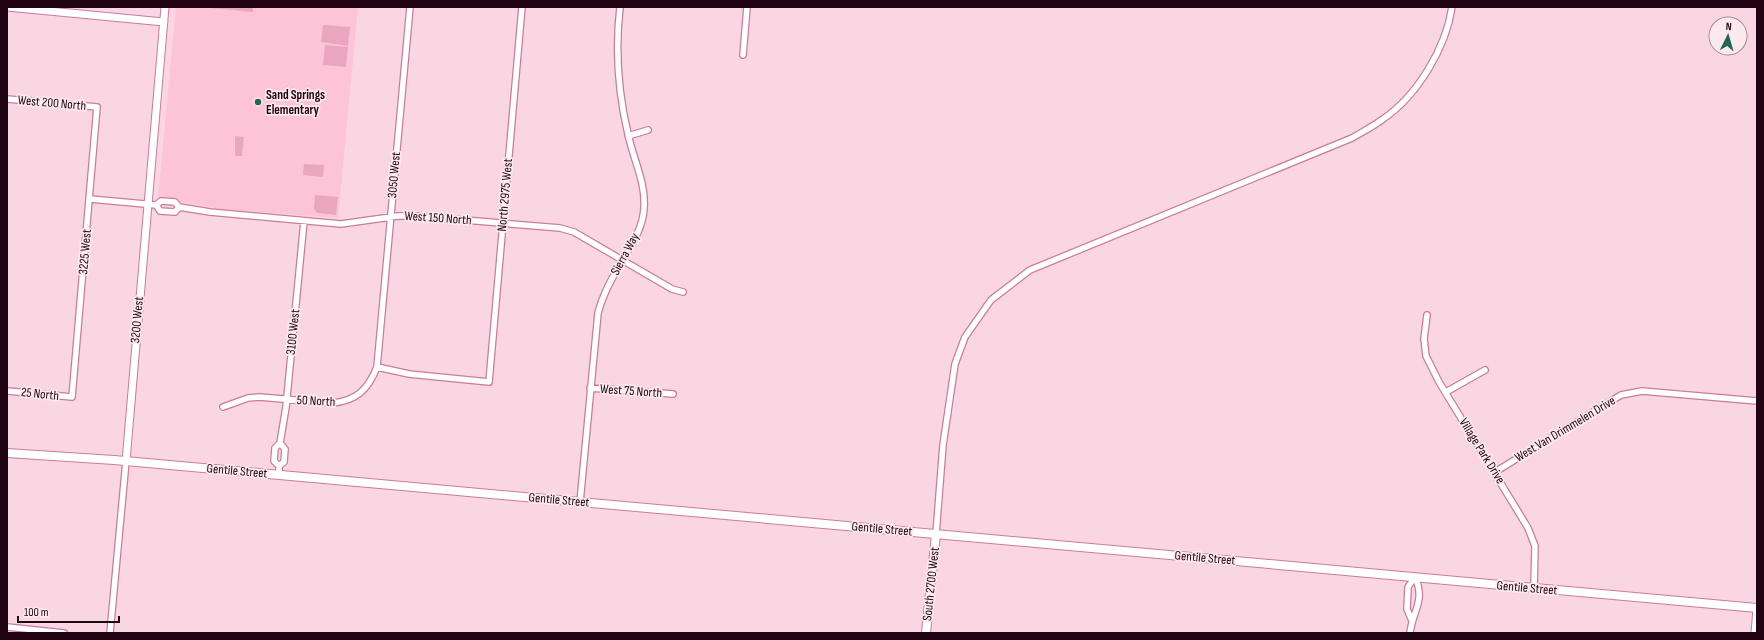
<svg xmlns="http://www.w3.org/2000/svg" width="1764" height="640" font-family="'Sofia Sans Condensed',sans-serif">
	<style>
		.built { fill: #fdc4d7 }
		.green { fill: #e9a6be }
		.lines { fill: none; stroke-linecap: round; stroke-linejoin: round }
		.minor-casing { stroke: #cc7b99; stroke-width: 8 }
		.tertiary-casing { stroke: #cc7b99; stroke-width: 9 }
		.secondary-casing { stroke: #cc7b99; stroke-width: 10 }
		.minor { stroke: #fff; stroke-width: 5.5 }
		.tertiary { stroke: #fff; stroke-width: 7 }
		.secondary { stroke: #fff; stroke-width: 8 }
		.poi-dot { fill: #216557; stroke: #fbe9ef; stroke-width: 1.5 }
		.labels { text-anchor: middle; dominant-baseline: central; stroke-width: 3.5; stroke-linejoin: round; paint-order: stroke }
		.poi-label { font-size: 13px; font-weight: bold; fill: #210411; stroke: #fbe9ef; text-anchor: start }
		.street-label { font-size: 13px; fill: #210411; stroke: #fbe9ef }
	</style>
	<rect width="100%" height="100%" fill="#fad6e2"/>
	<!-- built -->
	<path class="built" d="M176,7h182l-20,211 -116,-9 -64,-11z"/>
	<!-- green -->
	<path class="green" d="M200,7h53v5z
		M323,25l27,2 -2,19 -27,-4z
		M325,45l23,2 -2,20 -23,-2z
		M235,136l9,1 -2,19h-7z
		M304,164l20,1 -1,12 -20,-2z
		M315,195l23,2 -2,18 -19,-2 -3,-4z"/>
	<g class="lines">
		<!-- minor casing -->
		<g class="minor-casing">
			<path id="minor" d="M743,55l4,-48
				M7,99l90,8 -25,290 -65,-6
				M628,136l20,-6
				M90,199l66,6 4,6 15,1 4,-5
				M156,205l5,-4 14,1 4,5 31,5 131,12 57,-8h18l144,12 14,4 98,57 11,3
				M1427,315l-3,24 2,17 13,26 89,146 7,18 -1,42
				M377,367l33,-360
				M590,388l83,6
				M1446,392l39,-22
				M223,407l25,-9 11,-1 73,6c24,-2 36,-13 45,-36l32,7 80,8 33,-375
				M279,466l-5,-5 1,-13 5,-5 6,-36 18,-186
				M1495,472l126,-77 21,-4 115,10
				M279,475v-9l5,-4 1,-13 -5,-6
				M580,502l18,-189c5,-19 14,-35 24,-52 10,-17 21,-33 22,-53 2,-26 -11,-49 -16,-74 -10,-42 -13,-84 -8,-127
				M936,534l7,-89 12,-81 10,-27 26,-37 39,-30 322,-132c10,-6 22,-12 31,-19 34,-23 63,-71 69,-112
				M7,627l57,6
				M110,633l16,-172
				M1410,633c2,-21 16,-32 5,-56l-7,10 -1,22 5,12"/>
		</g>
		<!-- tertiary casing -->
		<g class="tertiary-casing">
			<path id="tertiary" d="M7,7l157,15
				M126,461l39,-454
				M1755,633l2,-25"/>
		</g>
		<!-- secondary casing -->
		<g class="secondary-casing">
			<path id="secondary" d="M7,453l107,7 1643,148
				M926,633l10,-99"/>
		</g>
		<!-- minor -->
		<use href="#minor" class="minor"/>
		<!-- tertiary -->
		<use href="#tertiary" class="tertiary"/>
		<!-- secondary -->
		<use href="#secondary" class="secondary"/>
	</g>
	<!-- markers -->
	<circle class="poi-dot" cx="258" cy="102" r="4"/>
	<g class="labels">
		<!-- poi labels -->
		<g class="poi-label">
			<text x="266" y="95">Sand Springs<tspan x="266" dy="15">Elementary</tspan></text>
		</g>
		<!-- street labels -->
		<g class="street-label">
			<text transform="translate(52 103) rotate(5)">West 200 North</text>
			<text transform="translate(394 175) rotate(-85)">3050 West</text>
			<text transform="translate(505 195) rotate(-85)">North 2975 West</text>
			<text transform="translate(438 218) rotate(4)">West 150 North</text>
			<text transform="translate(85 252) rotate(-85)">3225 West</text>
			<text transform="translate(625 254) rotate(-62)">Sierra Way</text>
			<text transform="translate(137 320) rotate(-85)">3200 West</text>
			<text transform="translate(293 332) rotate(-84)">3100 West</text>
			<text transform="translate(631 391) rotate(4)">West 75 North</text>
			<text transform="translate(40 394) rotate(6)">25 North</text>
			<text transform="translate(316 401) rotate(3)">50 North</text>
			<text transform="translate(1565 429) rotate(-31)">West Van Drimmelen Drive</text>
			<text transform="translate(1482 451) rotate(58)">Village Park Drive</text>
			<text transform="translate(237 471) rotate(5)">Gentile Street</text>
			<text transform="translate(559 500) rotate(5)">Gentile Street</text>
			<text transform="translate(882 529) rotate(5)">Gentile Street</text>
			<text transform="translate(1205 558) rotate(5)">Gentile Street</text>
			<text transform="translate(931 584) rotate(-84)">South 2700 West</text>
			<text transform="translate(1527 588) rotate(5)">Gentile Street</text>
		</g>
	</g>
	<!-- border -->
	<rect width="1764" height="640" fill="none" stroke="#210411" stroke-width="16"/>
	<!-- north arrow -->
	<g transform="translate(1728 36) rotate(5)"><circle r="19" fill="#fbe9ef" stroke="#a48d96"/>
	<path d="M0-3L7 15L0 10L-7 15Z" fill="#216557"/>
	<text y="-6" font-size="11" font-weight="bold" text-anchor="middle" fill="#210411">N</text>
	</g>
	<!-- scale -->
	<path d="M18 616v6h101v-6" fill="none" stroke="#210411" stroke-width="2"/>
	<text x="24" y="616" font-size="12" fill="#210411" stroke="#fbe9ef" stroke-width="3" paint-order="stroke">100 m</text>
</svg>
